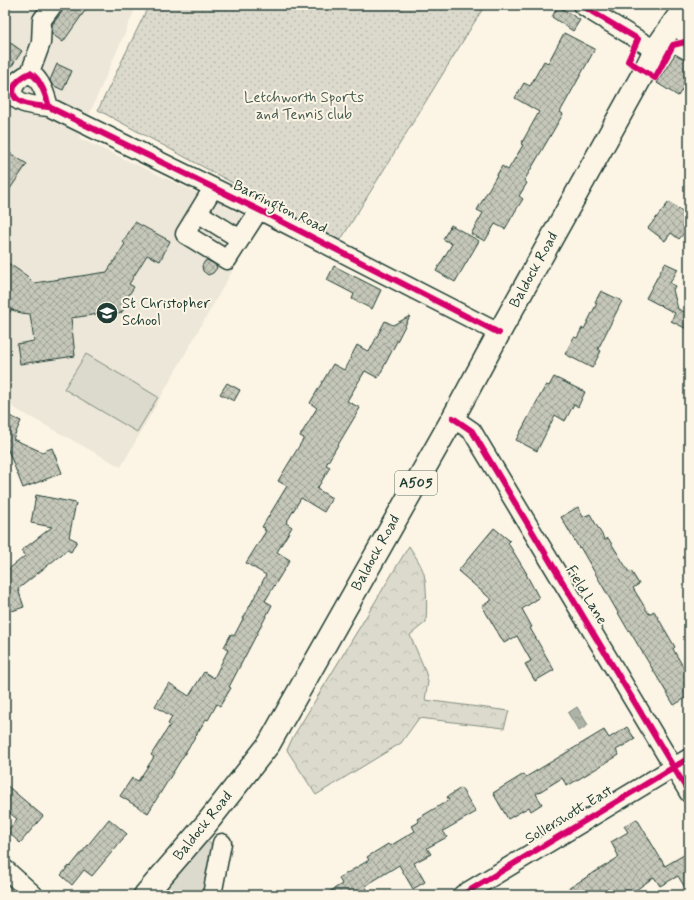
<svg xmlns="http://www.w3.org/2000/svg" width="694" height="900" font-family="Mynerve,sans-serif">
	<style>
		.built { fill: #ece7d8 }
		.grass { fill: #dcdacc; stroke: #7e8c80 }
		.forest { fill: url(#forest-crowns); stroke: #7e8c80 }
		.park { fill: url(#park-dots); stroke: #7e8c80 }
		.water { fill: url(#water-ripples); stroke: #758479 }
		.building { fill: url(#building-cross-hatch); stroke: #1f3d34 }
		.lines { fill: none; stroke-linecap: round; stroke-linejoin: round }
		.minor-casing { stroke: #1f3d34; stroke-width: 21 }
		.major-casing { stroke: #1f3d34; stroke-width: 25 }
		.minor { stroke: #fcf5e5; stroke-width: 18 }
		.major { stroke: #fcf5e5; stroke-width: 22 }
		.cycleway-casing { stroke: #fcf5e5; stroke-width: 8 }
		.cycleway { stroke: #d6006c; stroke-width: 6 }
		.labels { text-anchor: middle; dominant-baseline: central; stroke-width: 4; stroke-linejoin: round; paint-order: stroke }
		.shield { fill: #fcf5e5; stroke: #617469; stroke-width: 1 }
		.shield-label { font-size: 14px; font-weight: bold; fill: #1f3d34 }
		.park-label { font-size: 15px; fill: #455c52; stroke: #fcf5e5 }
		.street-label { font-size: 15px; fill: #1f3d34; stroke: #fcf5e5 }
		.poi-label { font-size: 15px; fill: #1f3d34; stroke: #fcf5e5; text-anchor: start }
	</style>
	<defs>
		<pattern id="forest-crowns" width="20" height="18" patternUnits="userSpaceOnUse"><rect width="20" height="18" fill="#dcdacc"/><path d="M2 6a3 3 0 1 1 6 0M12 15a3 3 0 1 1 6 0" fill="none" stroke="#bcbcb0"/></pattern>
		<pattern id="park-dots" width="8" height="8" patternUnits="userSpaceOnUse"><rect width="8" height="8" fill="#dcdacc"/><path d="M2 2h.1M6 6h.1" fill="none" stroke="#bcbcb0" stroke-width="1.8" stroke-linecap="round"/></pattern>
		<pattern id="water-ripples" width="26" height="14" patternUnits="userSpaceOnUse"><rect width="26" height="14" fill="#aeb3a7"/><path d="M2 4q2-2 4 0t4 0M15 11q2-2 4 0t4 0" fill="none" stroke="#8d9389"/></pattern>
		<pattern id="building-cross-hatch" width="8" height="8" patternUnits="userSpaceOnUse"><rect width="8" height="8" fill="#c5c7b9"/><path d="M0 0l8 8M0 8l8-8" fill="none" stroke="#9fa397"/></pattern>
	</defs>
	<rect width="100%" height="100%" fill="#fcf5e5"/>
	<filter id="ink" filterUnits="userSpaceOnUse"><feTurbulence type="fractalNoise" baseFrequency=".025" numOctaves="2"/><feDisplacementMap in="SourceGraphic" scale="8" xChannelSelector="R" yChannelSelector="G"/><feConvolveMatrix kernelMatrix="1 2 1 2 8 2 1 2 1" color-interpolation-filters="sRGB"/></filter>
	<g filter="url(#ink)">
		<!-- built -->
		<path class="built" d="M5,5h132l-58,133 181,84 -139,245 -116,-64z"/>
		<!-- grass -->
		<path class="grass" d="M86,354l72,43 -21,35 -73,-43z
			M207,841l7,6 -11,48h-43z"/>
		<!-- forest -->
		<path class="forest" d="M409,546c5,8 12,18 15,28 3,14 3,33 2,48l-16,13 15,35 3,12 -3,18 84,11 -5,17 -85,-10 -18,25 -85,52 -29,-45 6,-13z"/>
		<!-- park -->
		<path class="park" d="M149,5h336l-145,236 -242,-131z"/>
		<!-- water -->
		<path class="water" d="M577,707l11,18 -9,6 -11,-18z"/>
		<!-- building -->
		<path class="building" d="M67,5h22l-26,37 -11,-8v-9z
			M558,6l22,14 -7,11 -21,-14z
			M564,33l31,16 -35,63 3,2 -39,67 3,2 -8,13 4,3 -7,11 -11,19 -10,-5 -10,17 -14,-7 12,-21 -6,-3 25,-44 6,4 15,-25 -2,-1 18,-32 -24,-14 9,-15 6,3 14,-25 4,2z
			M5,39l17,12 -17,25z
			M675,54l14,8v26l-4,-3 -7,11 -21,-13z
			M57,64l15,7 -9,19 -11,-5 -2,-5z
			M5,150l22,14 -22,32z
			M669,202l20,15v10l-10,12 -8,-6 -6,8 -17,-13z
			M135,222l35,19 -10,20 -13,-6 -18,29 5,3 -10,15 4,2 -7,9 -21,8 -1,-7 -28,4 4,38 -55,8 -3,-20 17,-3 -4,-27 -9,-1 -9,-3v-1l-7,10v-58l22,15 7,7 73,-11 18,-28 -2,-2z
			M451,225l28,16 -24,41 -19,-11 16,-27 -9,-5z
			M207,260l9,5 1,3 -4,5 -5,2 -5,-4 -1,-5 3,-5z
			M665,263l13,6 -8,14 5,3 -2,4 5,19 11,5v16l-18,-9 4,-8 -29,-15z
			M334,266l47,24 -9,19 -20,-10 2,-5 -27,-14z
			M601,291l21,10 -24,48 3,2 -9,17 -27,-14 9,-17 3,1 5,-10 2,1 13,-26 -2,-1z
			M410,316l-32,62 -13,-7 -18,30 13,7 -34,57 4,2 -13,22 15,9 -8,14 -23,-14 -15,25 6,4 -15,25 13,8 -25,41 7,4 -43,82 2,1 -11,18 -3,-2 -9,16 -2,-1 -58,94 -28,-17 12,-18 6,3 16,-24 -3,-2 19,-30 -2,-1 4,-7 -17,-11 14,-23 20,13 15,-24 10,6 14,-28 -4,-3 7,-13 3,2 32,-61 -20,-12 20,-32 -2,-1 1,-2 -3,-1 25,-41 -9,-5 26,-43 -4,-2 17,-28 -7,-5 23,-39 11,6 13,-25 12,7 16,-31 8,4z
			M554,377l31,15 -7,15 -4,-3 -9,17 -10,-6 -18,36 -21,-11 30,-55 3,1z
			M227,383l13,7 -6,11 -14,-7z
			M5,414l16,7 -8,18 29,13 10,-4 10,25 -39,15 -15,-38 -3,7z
			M36,495l40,8 -7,34 8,4 -6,11 -4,-2 -49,39 6,18 -12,4 -4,-13h-3v-26l20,-16 -4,-5 31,-24 -21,-4z
			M578,507l5,10 7,-3 15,26 3,-2 21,34 2,-1 8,13 -6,4 16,26 5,-3 21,36 -2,2 16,28v19l-15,9 -45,-75h-1l-48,-83 -1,1 -18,-31z
			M494,528l16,13 -2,2 19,31h-1l13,24 -17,11 10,18 -2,1 24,42 -19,11 -10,-17 6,-3 -14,-25 -13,7 -22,-37 10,-6 -34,-29z
			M627,727l8,12 -19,11 3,5 -52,31 -5,-8 -26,16 6,10 -11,7 -2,-4 -21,12 -15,-26 31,-19 2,3 78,-47 5,8z
			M5,784l38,32 -23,27 -13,-12 10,-12 -12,-10z
			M461,788l15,24 -33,19 4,6 -20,11 4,6 -17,9 11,19 -12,7 -14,-24 -34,21 6,9h-47l18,-11 -3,-6 30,-18 -2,-3 21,-13 2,2 25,-15 -3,-5 7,-4 -2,-3 32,-19 -2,-3z
			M109,819l18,15 -35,42 -8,-6 -12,15 -11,-10 8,-9 1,1z
			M637,819l28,47 24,-14v42l-11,-18 -18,10 -6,-9 -25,18h-71l61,-38 -8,-15 17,-10 -4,-6z"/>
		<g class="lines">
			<!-- minor casing -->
			<g class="minor-casing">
				<path id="minor" d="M582,5l12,8 61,37
					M673,22l16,16
					M30,73l11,-30 1,-23 11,-15
					M49,107c-3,-11 -8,-28 -19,-34 -7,3 -13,7 -16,14 -6,18 24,19 35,20l210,103 240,123
					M213,188l-28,46 42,26 32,-50
					M198,213l42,26
					M453,418l19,13 217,362
					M5,869l29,26
					M212,895l10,-52
					M462,895l227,-137"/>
			</g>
			<!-- major casing -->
			<g class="major-casing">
				<path id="major" d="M145,895l62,-72 62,-79 184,-326 46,-85 145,-261 11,-22 31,-45"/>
			</g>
			<!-- minor -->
			<use href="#minor" class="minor"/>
			<!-- major -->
			<use href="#major" class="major"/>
			<!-- cycleway casing -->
			<g class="cycleway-casing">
				<path id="cycleway" d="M582,5l12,8 44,26 -10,22 27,17 18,-33 16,-4
					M49,107c-3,-11 -8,-28 -19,-34 -7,3 -13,7 -16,14 -6,18 24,19 35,20l210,103 240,123
					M453,418l19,13 217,362
					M462,895l227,-137"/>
			</g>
			<!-- cycleway -->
			<use href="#cycleway" class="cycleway"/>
		</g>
	</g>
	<!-- icons -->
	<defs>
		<g id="school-disc" transform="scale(1.15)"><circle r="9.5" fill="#1f3d34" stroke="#fcf5e5"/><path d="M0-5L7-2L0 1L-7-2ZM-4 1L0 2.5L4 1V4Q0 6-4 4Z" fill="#fff"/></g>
	</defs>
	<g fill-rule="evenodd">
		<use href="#school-disc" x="107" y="313"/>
	</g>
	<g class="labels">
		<!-- shield labels -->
		<rect class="shield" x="395" y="471" width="42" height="24" rx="3"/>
		<g class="shield-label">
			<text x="416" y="483">A505</text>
		</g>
		<!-- park labels -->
		<g class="park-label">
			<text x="304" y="98">Letchworth Sports<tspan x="304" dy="17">and Tennis club</tspan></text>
		</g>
		<!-- street labels -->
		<g class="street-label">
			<text transform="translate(280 207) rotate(26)">Barrington Road</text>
			<text transform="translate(534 270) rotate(-61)">Baldock Road</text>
			<text transform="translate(376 553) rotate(-61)">Baldock Road</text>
			<text transform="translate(586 595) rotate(59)">Field Lane</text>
			<text transform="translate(569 815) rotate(-31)">Sollershott East</text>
			<text transform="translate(203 826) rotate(-51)">Baldock Road</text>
		</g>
		<!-- poi labels -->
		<g class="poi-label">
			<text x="122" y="304">St Christopher<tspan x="122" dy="17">School</tspan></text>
		</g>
	</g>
	<!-- margin -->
	<rect width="694" height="900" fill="none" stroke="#fcf5e5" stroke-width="20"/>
	<rect x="10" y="10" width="674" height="880" fill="none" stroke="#1f3d34" stroke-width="1.5" filter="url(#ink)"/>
</svg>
